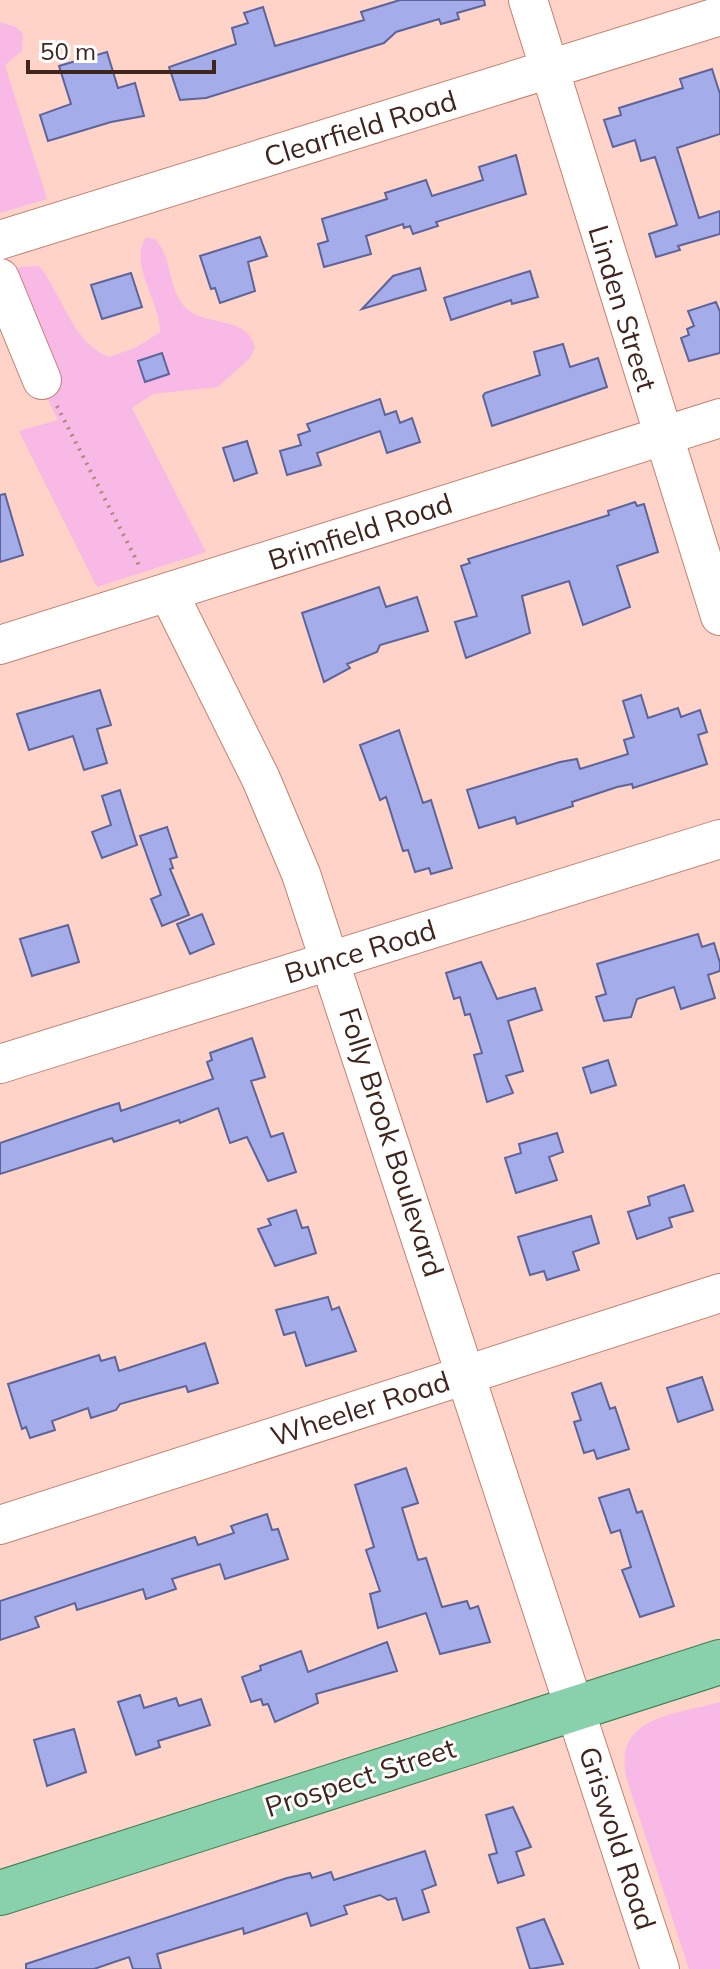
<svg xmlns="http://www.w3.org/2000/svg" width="720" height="1969" font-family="Mulish,sans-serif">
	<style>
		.green { fill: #f9b9e7 }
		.building { fill: #a4ade9; stroke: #5c649a; stroke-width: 2 }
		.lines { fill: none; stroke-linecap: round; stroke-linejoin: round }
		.minor-casing { stroke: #c3816e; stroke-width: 40 }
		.major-casing { stroke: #3c8056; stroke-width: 46 }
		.path { stroke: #ab877c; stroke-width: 4; stroke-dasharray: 2 6; stroke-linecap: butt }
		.minor { stroke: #fff; stroke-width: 38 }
		.major { stroke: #89d0ac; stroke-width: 44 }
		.labels { text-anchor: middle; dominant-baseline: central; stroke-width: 6; stroke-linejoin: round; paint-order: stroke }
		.street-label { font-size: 28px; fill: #40251d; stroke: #fff }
	</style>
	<rect width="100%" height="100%" fill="#ffd3c7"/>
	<!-- green -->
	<path class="green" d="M0,22l16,5 7,7 -1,17 -17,14 42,134 -47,14z
		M146,237l9,2c19,20 11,49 31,69 19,19 61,7 69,39l-5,11 -32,29 -65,7 -21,14 74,144 -109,35 -78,-156 39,-11 -33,-66 -17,-81 13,-6 18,-1c23,28 34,78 70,91l28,-10 23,-15c1,-30 -32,-66 -14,-95z
		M720,1702v267h-31l-62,-189c-16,-64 48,-65 93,-78z"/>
	<!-- building -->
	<path class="building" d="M400,0h84l1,5 -28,8 2,6 -18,5 -2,-5 -43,13 -12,11 -178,55 -26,2 -11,-33 67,-23 -4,-16 16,-5 -4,-10 19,-6 12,39 89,-26 -3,-8z
		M107,52l11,36 17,-5 9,33 -33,6 -63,19 -8,-26 31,-11 -12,-38z
		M712,69l8,25v40l-43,14 22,70 21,-7v23l-42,12 2,4 -24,7 -7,-23 28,-9 -22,-68 -14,4 -6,-21 -22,7 -9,-27 17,-5 -2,-7 64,-20 -3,-9z
		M516,155l10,39 -90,28 2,4 -25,8 -3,-8 -6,2 -1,-4 -37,12 5,18 -47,13 -6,-23 10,-3 -6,-22 65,-20 -2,-6 41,-13 6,16 51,-16 -4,-13z
		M260,237l7,19 -19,6 7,29 -35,12 -5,-15 -4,1 -11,-33z
		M420,268l6,22 -64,19 31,-33z
		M530,271l8,26 -26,7 -1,-4 -60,20 -7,-22z
		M131,273l11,34 -40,12 -11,-34z
		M716,302l4,10v41l-31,8 -8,-23 8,-3 -2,-6 7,-3 -6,-15z
		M563,344l7,23 28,-9 9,29 -115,39 -9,-30 2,-3 55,-18 -6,-23z
		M162,353l7,21 -24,8 -7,-21z
		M380,399l5,16 11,-4 4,12 12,-5 8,24 -33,11 -7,-22 -63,22 4,12 -34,10 -7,-24 21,-6 -3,-10 12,-4 -3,-7z
		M247,441l10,32 -23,8 -11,-33z
		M5,494l18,61 -23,7v-67z
		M635,502l2,4 7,-2 14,48 -41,14 13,41 -47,18 -14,-44 -47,15 8,37 -64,25 -11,-36 22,-6 -16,-50 9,-3 -2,-4 141,-44 -1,-4z
		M379,587l7,20 31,-10 11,34 -48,14 -3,7 -30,12 3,4 -26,14 -22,-69z
		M100,690l11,35 -14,4 10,34 -23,7 -11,-34 -44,14 -12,-36z
		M641,695l7,23 30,-10 3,9 19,-7 7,22 -9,3 9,29 -74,24 -1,-4 -15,3 -45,15 1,4 -56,18 -2,-7 -36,11 -12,-38 93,-28 17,-3 3,10 48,-15 -4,-14 10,-3 -11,-36z
		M399,730l24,73 8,-3 21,68 -21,6 -2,-6 -14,4 -7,-22 -5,1 -17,-54 -6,3 -20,-55z
		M120,790l17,55 -35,13 -10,-26 19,-7 -9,-29z
		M167,827l10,30 -7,2 3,9 -3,1 19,46 -27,11 -11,-27 10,-4 -21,-59z
		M202,914l12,30 -24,10 -13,-30z
		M68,925l11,37 -47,14 -12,-37z
		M698,934l4,13 12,-4 6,20v8l-12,4 7,23 -34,11 -7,-22 -37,12 -6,18 -27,4 -8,-24 10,-3 -9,-30z
		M481,962l16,37 38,-11 7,22 -34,11 15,50 -17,5 7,17 -26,9 -13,-47 8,-2 -12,-39 -5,1 -5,-18 -6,2 -8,-26z
		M252,1038l13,39 -14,4 20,56 12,-4 13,39 -28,9 -21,-44 -17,6 -12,-35 -38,15 -1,-3 -65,22 -2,-4 -112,36v-31l100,-34 19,-6 2,8 92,-32 -6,-17 5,-2 -2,-7z
		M608,1060l8,25 -25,8 -8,-25z
		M557,1133l6,19 -14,5 8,23 -41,13 -11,-35 16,-5 -2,-9z
		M684,1185l9,26 -24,7 3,9 -35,12 -9,-27 22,-7 -2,-8z
		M296,1210l6,18 6,-1 8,26 -41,13 -17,-37 13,-4 -3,-6z
		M591,1216l8,27 -26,9 6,18 -32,10 -3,-9 -14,4 -12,-38z
		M328,1297l4,13 7,-3 17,44 -50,15 -11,-34 -11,3 -8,-25z
		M205,1343l13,40 -30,9 -2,-6 -30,8 -36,10 -4,6 -25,8 -3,-10 -36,13 3,9 -25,8 -4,-11 -4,2 -14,-45 91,-29 2,6 14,-4 4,14z
		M702,1377l11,33 -35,12 -11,-34z
		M601,1383l9,26 5,-2 14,42 -32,10 -3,-9 -10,3 -10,-31 7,-2 -9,-27z
		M406,1468l12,35 -16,5 16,52 8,-2 16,49 25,-6 3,8 8,-3 12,36 -50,12 -14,-41 -48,15 -8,-34 10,-3 -14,-41 8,-3 -19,-62z
		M629,1489l8,24 5,-2 32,95 -34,11 -18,-47 9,-3 -11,-37 -9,3 -12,-35z
		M267,1514l5,16 6,-1 10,30 -63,20 -5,-15 -48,15 4,10 -30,10 -3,-10 -66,21 -2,-7 -40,14 4,10 -39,13v-39l195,-64 3,8 36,-12 -3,-7z
		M387,1642l10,29 -81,23 2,9 -43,19 -7,-18 -5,1 -2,-6 -10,3 -9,-25 19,-7 -1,-4 41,-15 7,21z
		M140,1695l4,13 32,-10 3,8 22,-7 9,26 -52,16 2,6 -24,8 -18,-53z
		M74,1729l12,43 -39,14 -13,-46z
		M513,1807l18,40 -15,5 8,23 -26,8 -9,-28 8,-2 -11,-38z
		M425,1851l11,34 -14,5 7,22 -26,8 -7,-22 -8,2 -8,-5 -36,11 3,8 -36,12 -4,-13 -63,21 -1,-6 -86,26 4,15h-28l-4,-12 -35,12h-68v-5l261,-86 23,-5 2,5 19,-6 3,8z
		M544,1919l19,45 -33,5 -13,-41z"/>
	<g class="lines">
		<!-- minor casing -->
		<g class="minor-casing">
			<path id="minor" d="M528,0l192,616
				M0,240l720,-224
				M0,278l42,102
				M168,592l93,187 40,95 359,1095
				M0,645l720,-227
				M0,1064l720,-225
				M0,1525l720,-232"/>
		</g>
		<!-- major casing -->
		<g class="major-casing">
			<path id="major" d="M0,1893l720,-231"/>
		</g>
		<!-- path -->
		<path class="path" d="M57,406l84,163"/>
		<!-- minor -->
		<use href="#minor" class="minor"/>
		<!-- major -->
		<use href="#major" class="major"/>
	</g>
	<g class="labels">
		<!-- street labels -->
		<g class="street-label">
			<text transform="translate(360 128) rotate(-17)">Clearfield Road</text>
			<text transform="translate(623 308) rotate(73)">Linden Street</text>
			<text transform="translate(360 531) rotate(-18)">Brimfield Road</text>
			<text transform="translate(360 951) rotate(-17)">Bunce Road</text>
			<text transform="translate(392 1142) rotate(72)">Folly Brook Boulevard</text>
			<text transform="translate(360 1408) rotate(-18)">Wheeler Road</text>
			<text transform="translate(360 1777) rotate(-18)">Prospect Street</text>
			<text transform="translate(618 1838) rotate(72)">Griswold Road</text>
		</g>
	</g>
	<!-- scale -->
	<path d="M28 60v12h186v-12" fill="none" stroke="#40251d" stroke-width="4"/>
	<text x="40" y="60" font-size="24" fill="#40251d" stroke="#ffffff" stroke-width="6" paint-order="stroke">50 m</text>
</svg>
